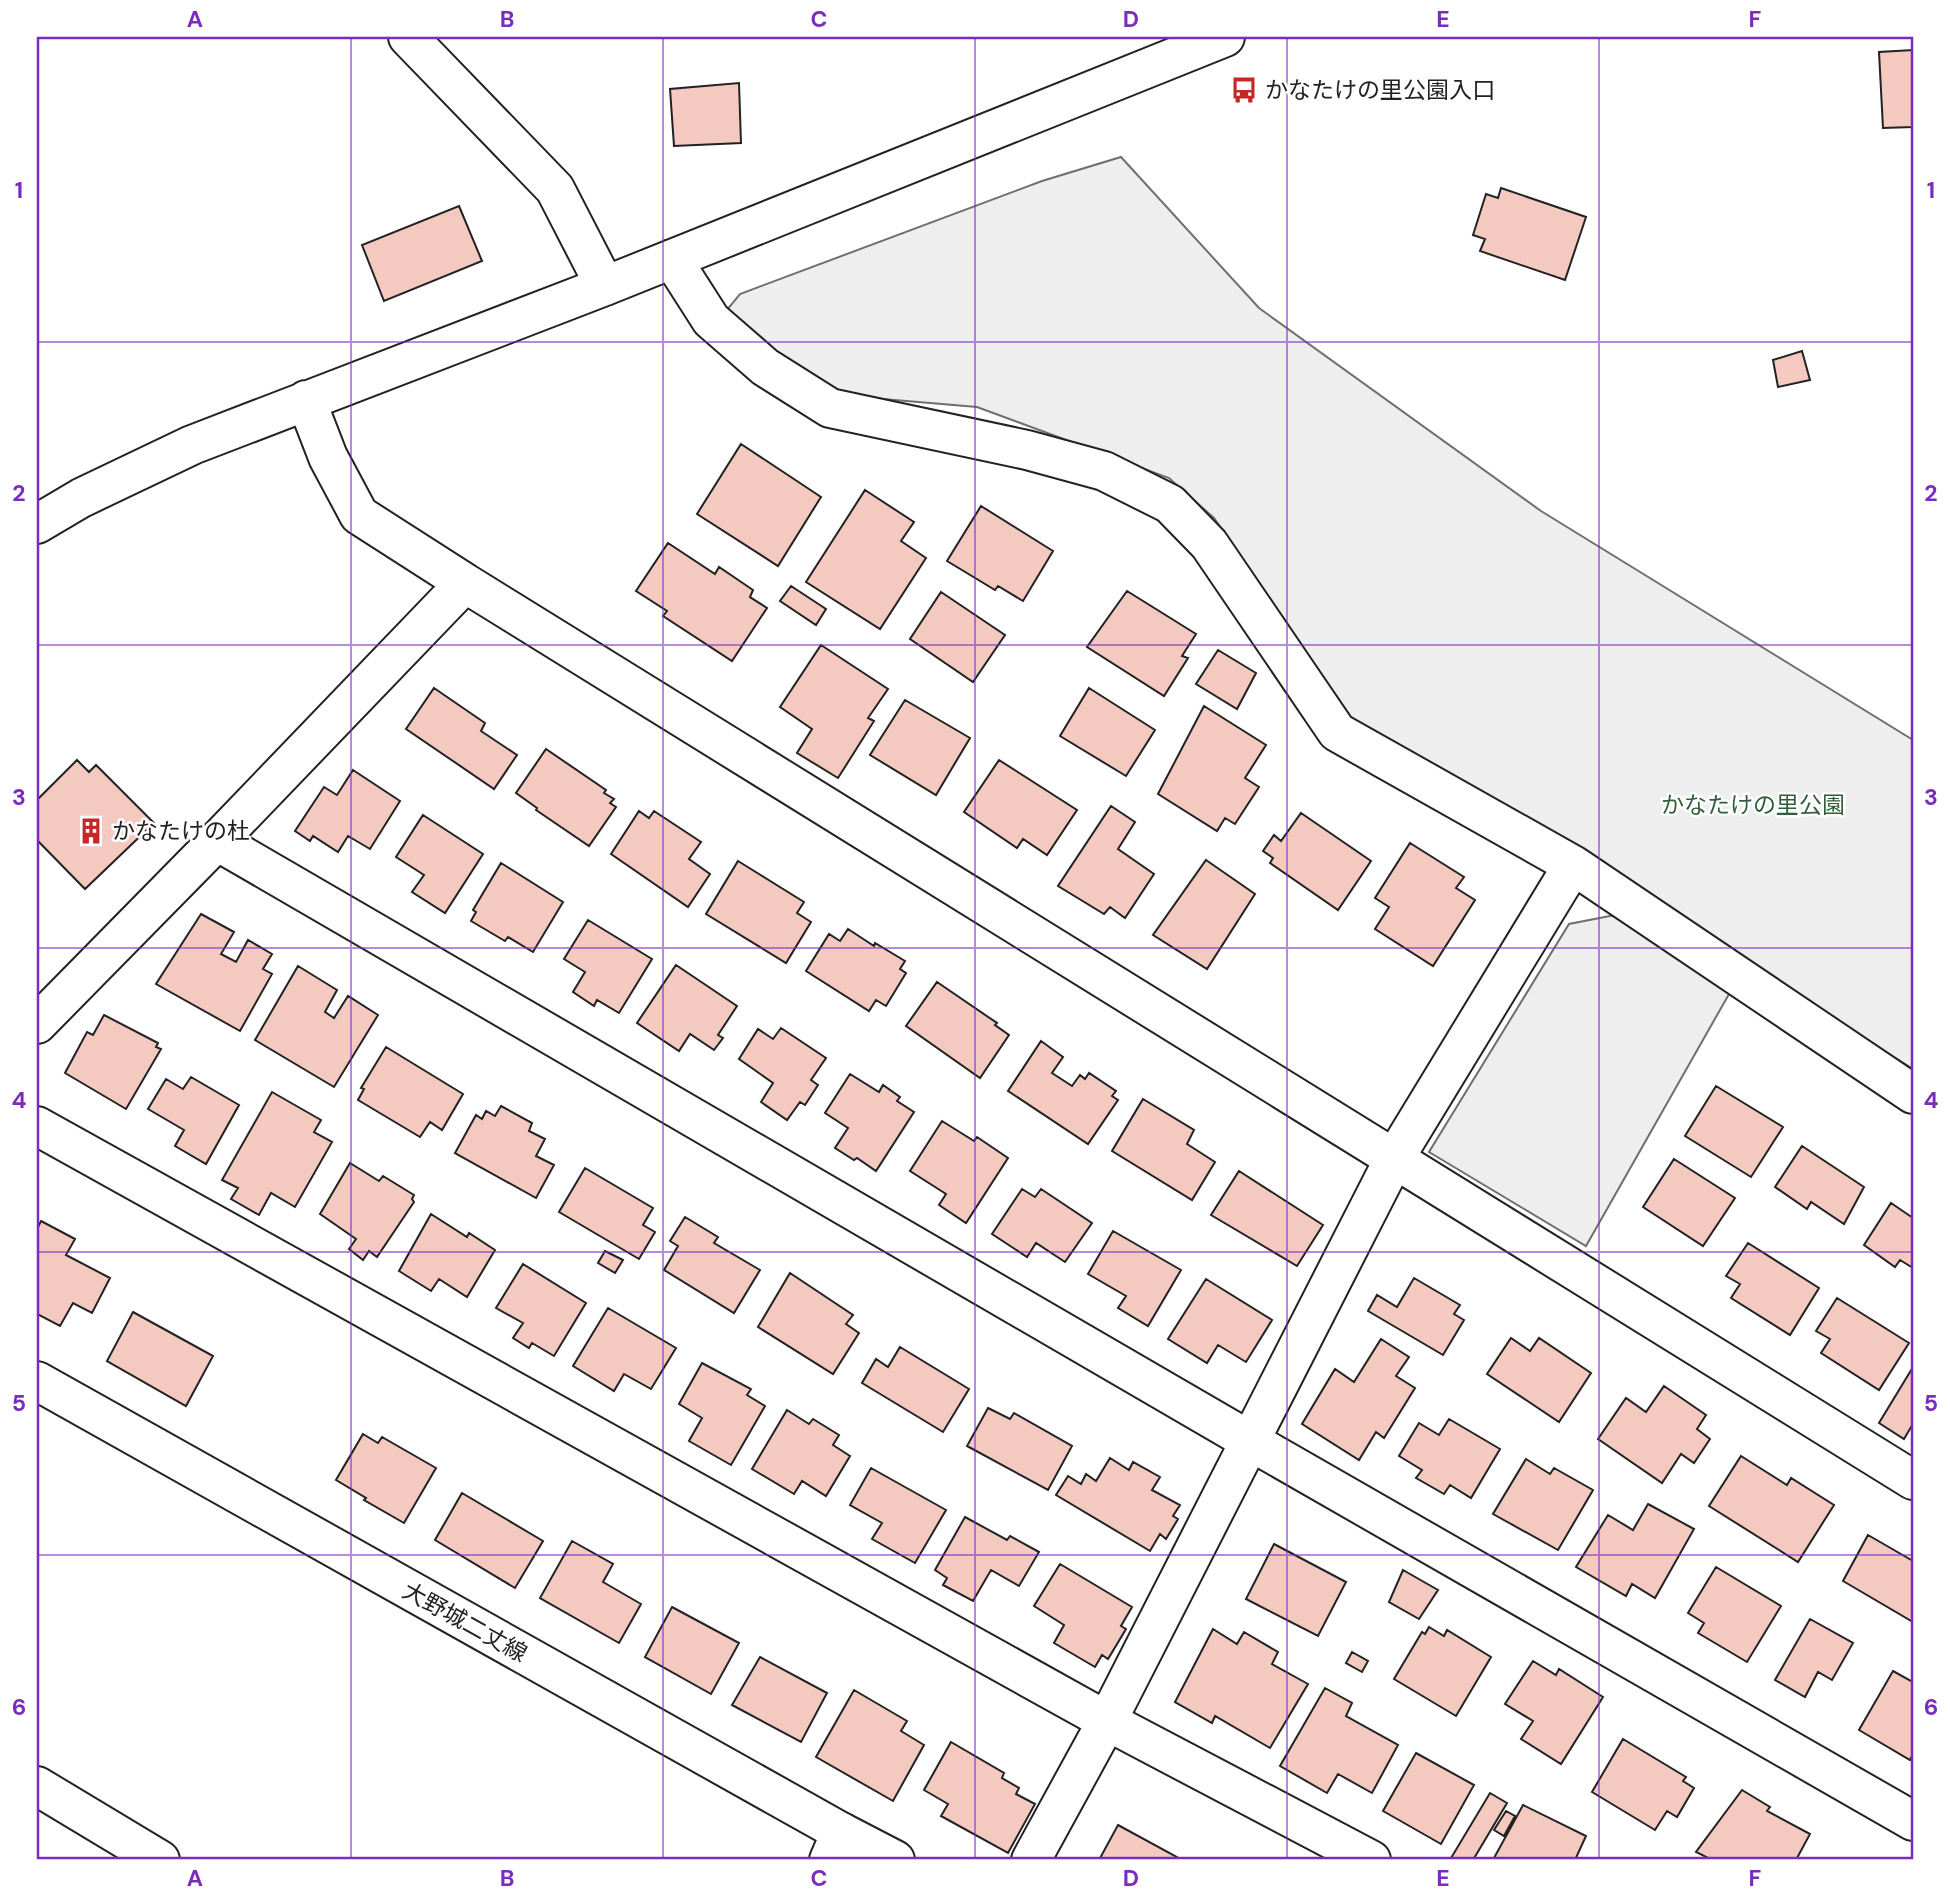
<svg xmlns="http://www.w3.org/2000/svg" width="1950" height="1897" font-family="'DM Sans','Noto Sans JP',sans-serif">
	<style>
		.green { fill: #eee; stroke: #6f6f6f; stroke-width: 2 }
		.building { fill: #f3c9c0; stroke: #222; stroke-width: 2 }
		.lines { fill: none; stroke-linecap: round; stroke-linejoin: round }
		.minor-casing { stroke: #222; stroke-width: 42 }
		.major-casing { stroke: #222; stroke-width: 42 }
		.minor { stroke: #fff; stroke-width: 38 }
		.major { stroke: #fff; stroke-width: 38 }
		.grid { fill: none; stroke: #7b2cbf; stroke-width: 2; stroke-opacity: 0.55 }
		.labels { text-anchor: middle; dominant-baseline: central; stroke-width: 5; stroke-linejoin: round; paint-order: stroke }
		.poi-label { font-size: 23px; fill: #222; stroke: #fff; text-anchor: start }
		.park-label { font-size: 23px; fill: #2f5e38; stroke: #fff }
		.street-label { font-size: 23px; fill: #222; stroke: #fff }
		.neatline { fill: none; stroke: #7b2cbf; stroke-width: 2.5 }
		.grid-label { font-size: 23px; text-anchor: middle; font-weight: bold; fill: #7b2cbf }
	</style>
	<rect width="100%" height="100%" fill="#fff"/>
	<!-- green -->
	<path class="green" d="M1121,157l138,151 282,203 372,229v329l-560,-349 -139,-202 -45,-40 -192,-71 -141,-12 -101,-70 -9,-14 14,-17 302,-113z
		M1620,914l113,73 -147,259 -157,-94 140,-228z"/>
	<!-- building -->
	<path class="building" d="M1913,50v77l-30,1 -4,-76z
		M739,83l2,60 -67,3 -4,-57z
		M1501,188l85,29 -21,63 -85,-29 5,-12 -12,-4 13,-41 12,4z
		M459,206l23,55 -98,40 -22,-56z
		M1802,351l8,29 -32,7 -5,-27z
		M741,444l80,53 -43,69 -81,-52z
		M865,490l49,32 -13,19 25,17 -46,71 -74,-47z
		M981,506l72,45 -30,50 -25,-15 -3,4 -48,-29z
		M668,543l47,31 4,-7 34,23 -3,7 17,11 -35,53 -69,-45 4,-5 -31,-20z
		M791,586l35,23 -10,16 -36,-24z
		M1127,591l69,43 -14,22 6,2 -24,38 -77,-49z
		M941,592l64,43 -32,47 -63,-43z
		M821,645l67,44 -20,29 6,3 -36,57 -41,-25 15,-24 -32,-22z
		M1218,650l38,23 -19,36 -41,-25z
		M434,688l51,35 -4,8 36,24 -23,34 -88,-60z
		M1089,688l66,42 -29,46 -66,-40z
		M905,700l65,38 -34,57 -66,-40z
		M1204,706l62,39 -21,33 14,9 -24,37 -10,-6 -8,13 -59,-37z
		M546,749l60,41 -2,3 10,6 -4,4 6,4 -27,39 -53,-36 1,-2 -21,-15z
		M77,760l12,12 7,-7 58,58 -69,66 -48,-49v-40z
		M999,760l78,50 -30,45 -24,-16 -6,9 -53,-36z
		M353,770l47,31 -30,48 -22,-13 -10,16 -25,-16 -3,5 -15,-10 29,-44 13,8z
		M1111,806l24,16 -17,27 36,25 -29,44 -15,-11 -6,7 -46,-28z
		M639,811l10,7 5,-7 47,31 -12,17 21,15 -22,33 -77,-53z
		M1301,813l70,48 -33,49 -68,-47 3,-5 -10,-7 11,-16 7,6z
		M423,815l60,39 -38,59 -33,-21 12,-17 -28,-18z
		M1410,843l54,34 -8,11 19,12 -42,66 -58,-37 14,-22 -14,-9z
		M1206,860l49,34 -48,75 -54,-34z
		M738,861l66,41 -7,11 14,9 -25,41 -80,-49z
		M501,863l62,39 -30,50 -25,-15 -3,4 -34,-20 5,-9 -3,-2z
		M201,914l33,18 -13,22 15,8 12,-22 24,14 -9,15 9,5 -32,57 -84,-47z
		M588,920l64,39 -33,54 -22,-13 -3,6 -21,-14 12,-20 -21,-13z
		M848,929l26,17 1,-3 30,18 -5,8 6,4 -20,33 -10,-6 -7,11 -63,-40 23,-37 11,7z
		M676,965l61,41 -19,29 5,3 -9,12 -24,-16 -11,17 -42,-28z
		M298,966l39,24 -12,22 9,6 14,-22 30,19 -44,72 -79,-47z
		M937,982l60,41 -2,2 14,10 -29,43 -74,-52z
		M104,1015l54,28 -2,4 5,2 -35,60 -61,-36 22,-41 6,3z
		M781,1028l45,30 -15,22 7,5 -13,20 -5,-3 -13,18 -26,-18 12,-19 -34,-24 19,-30 15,10z
		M1041,1041l22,16 -11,16 20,13 8,-11 5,4 4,-6 27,18 -4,5 6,4 -30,44 -80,-53z
		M386,1047l77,47 -21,36 -12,-8 -10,15 -62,-37 6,-11 -3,-1z
		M850,1074l29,18 4,-7 17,12 -3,4 17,11 -38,59 -19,-13 -3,2 -19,-12 13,-20 -23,-15z
		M191,1077l48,28 -33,59 -31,-18 9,-16 -36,-21 18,-30 17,10z
		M1716,1086l67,41 -32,50 -66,-41z
		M272,1092l49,28 -7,12 18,10 -37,65 -24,-14 -12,22 -28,-16 7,-11 -16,-8z
		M1143,1099l51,31 -7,14 28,18 -23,38 -80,-49z
		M501,1106l31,17 -3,8 16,8 -9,17 18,9 -18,33 -81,-45 21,-38 6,4 4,-8 9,5z
		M942,1121l32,20 3,-4 31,21 -42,65 -27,-18 7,-11 -36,-23z
		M1802,1146l62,41 -20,37 -33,-22 -4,7 -32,-22z
		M1674,1159l61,39 -32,48 -60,-39z
		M350,1163l29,18 4,-5 31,19 -2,4 2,3 -37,55 -8,-6 -6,9 -14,-11 7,-10 -36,-25z
		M585,1168l68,40 -10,17 12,7 -16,27 -80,-47z
		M1239,1171l84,54 -26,41 -86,-51z
		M1022,1189l13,8 6,-8 51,34 -27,39 -29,-19 -9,14 -35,-23z
		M1891,1203l22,15v50l-13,-8 -5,7 -31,-22z
		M431,1214l36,23 2,-4 26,17 -28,47 -28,-18 -8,12 -32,-20z
		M685,1217l33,20 -4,6 46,27 -26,43 -70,-43 14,-24 -8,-5z
		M41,1221l34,18 -9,16 44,23 -18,35 -19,-10 -13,23 -23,-12v-85z
		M1113,1231l68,39 -33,56 -30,-18 8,-12 -38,-22z
		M1748,1243l71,45 -29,47 -59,-37 9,-14 -14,-8z
		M605,1251l18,9 -8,13 -17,-10z
		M523,1264l63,39 -32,53 -22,-13 -3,5 -16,-10 10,-15 -27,-15z
		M790,1273l63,42 -7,9 13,9 -26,41 -75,-47z
		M1414,1278l46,27 -6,9 10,6 -21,35 -75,-44 9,-16 20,12z
		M1206,1279l66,41 -26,42 -28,-17 -11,18 -39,-24z
		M1837,1298l72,45 -30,47 -58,-37 9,-14 -14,-8z
		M608,1308l68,40 -25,41 -27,-15 -10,17 -41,-25z
		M133,1312l80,44 -27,50 -79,-45z
		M1511,1338l19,13 9,-13 52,35 -32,49 -72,-48z
		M1381,1339l28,18 -13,19 19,12 -31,50 -8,-6 -17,28 -57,-36 33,-55 19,13z
		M900,1347l69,42 -26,43 -81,-49 14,-24 12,8z
		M702,1363l49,26 -4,6 18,11 -34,59 -42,-24 13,-23 -23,-14z
		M1913,1367v62l-2,-2 -7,12 -25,-16z
		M1664,1386l42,29 -9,14 13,10 -16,24 -13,-9 -19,29 -64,-44 28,-41 20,14z
		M988,1408l22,11 4,-6 58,33 -24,44 -81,-44z
		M787,1410l22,14 4,-5 26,16 -6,10 17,11 -24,40 -24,-15 -8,13 -42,-25z
		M1449,1419l51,30 -29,49 -21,-13 -6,9 -28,-16 6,-8 -23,-14 20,-33 20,12z
		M363,1434l15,9 4,-6 54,31 -32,55 -40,-23 2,-2 -30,-18z
		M1741,1456l46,29 4,-7 43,27 -36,57 -89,-56z
		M1110,1458l19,12 4,-8 27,15 -8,13 28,15 -7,11 5,3 -12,20 -6,-5 -10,17 -94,-56 12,-19 13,8 5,-10 10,7z
		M1526,1459l24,15 4,-6 39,22 -35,60 -65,-36z
		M871,1468l75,42 -31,53 -43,-24 10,-16 -32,-18z
		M462,1493l81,48 -28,47 -80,-48z
		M1648,1504l46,25 -39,69 -23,-14 -6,12 -50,-29 32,-52 25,15z
		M965,1517l42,23 3,-4 29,16 -20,34 -28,-16 -18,31 -30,-16 4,-7 -12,-8z
		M1868,1535l45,26v61l-70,-41z
		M572,1541l41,23 -10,18 38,22 -22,39 -79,-45z
		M1274,1544l72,38 -28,54 -72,-37z
		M1060,1564l72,43 -11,19 5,3 -18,30 -6,-4 -7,12 -41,-24 10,-18 -30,-19z
		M1716,1567l65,39 -34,56 -49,-29 6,-10 -16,-10z
		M1403,1570l35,20 -19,29 -30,-17z
		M672,1607l67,36 -28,51 -66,-37z
		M1810,1619l43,24 -21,37 -14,-8 -13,25 -30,-17z
		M1429,1627l15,9 3,-6 44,27 -35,59 -62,-37 28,-47 3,2z
		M1213,1629l24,15 7,-12 34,20 -6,12 36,20 -38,64 -55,-32 -3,7 -37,-21z
		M1352,1652l16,9 -6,11 -16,-9z
		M760,1657l67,36 -26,49 -69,-37z
		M1533,1661l23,14 3,-6 44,28 -42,67 -40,-25 12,-18 -28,-17z
		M1893,1671l20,11v72l-3,6 -51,-30z
		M1325,1688l27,15 -6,13 52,29 -26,48 -34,-19 -11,19 -47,-27z
		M854,1690l53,31 -6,10 23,14 -31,56 -77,-44z
		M1623,1739l63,38 -3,4 11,7 -17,29 -10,-6 -12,19 -63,-38z
		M951,1742l53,31 -2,5 17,10 -3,6 19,10 -27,49 -67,-37 7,-12 -24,-14z
		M1416,1753l58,32 -33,59 -58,-33z
		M1742,1790l28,17 -3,4 43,23 -14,26h-84l-16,-8z
		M1490,1793l17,10 -34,57h-18l-4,-2z
		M1523,1805l63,31 -11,24h-77l-4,-2z
		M1506,1811l9,5 -11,20 -10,-6z
		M1118,1825l59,32 -2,3h-76z"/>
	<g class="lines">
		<!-- minor casing -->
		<g class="minor-casing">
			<path id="minor" d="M408,37l147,152 50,97
				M672,259l39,61 54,47 65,41 197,42 77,21 66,33 39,40 128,188 236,133 340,229
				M306,400l22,57 31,58 106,68
				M37,524l44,-26 111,-53 413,-159 620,-249
				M217,841l1033,600 663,380
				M37,1024l180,-183 248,-258 1448,897
				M37,1126l1070,595 264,139
				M37,1786l123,74
				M829,1860l12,-28
				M1031,1860l76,-139 287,-562 179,-294"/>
		</g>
		<!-- major casing -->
		<g class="major-casing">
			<path id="major" d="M37,1381l804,451 54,28"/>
		</g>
		<!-- minor -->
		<use href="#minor" class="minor"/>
		<!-- major -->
		<use href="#major" class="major"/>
	</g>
	<!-- grid -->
	<path class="grid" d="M351,37v1823M663,37v1823M975,37v1823M1287,37v1823M1599,37v1823M37,342h1876M37,645h1876M37,948h1876M37,1252h1876M37,1555h1876"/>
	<!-- icons -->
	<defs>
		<g id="bus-bare" transform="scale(2.1)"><path d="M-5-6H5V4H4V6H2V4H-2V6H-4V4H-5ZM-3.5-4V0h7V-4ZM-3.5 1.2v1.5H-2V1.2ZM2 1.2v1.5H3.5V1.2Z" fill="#c62828" stroke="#fff" stroke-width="2.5" paint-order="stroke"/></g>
		<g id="building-bare" transform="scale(2.1)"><path d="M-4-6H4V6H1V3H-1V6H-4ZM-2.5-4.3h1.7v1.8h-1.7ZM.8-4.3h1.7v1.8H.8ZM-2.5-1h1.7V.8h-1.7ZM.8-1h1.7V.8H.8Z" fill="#c62828" stroke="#fff" stroke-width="2.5" paint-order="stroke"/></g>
	</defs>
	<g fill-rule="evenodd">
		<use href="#bus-bare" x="1244" y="90"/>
		<use href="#building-bare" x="91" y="831"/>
	</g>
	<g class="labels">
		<!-- poi labels -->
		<g class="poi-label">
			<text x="1265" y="90">かなたけの里公園入口</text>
			<text x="112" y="831">かなたけの杜</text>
		</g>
		<!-- park labels -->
		<g class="park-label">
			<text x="1753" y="805">かなたけの里公園</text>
		</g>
		<!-- street labels -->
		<g class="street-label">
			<text transform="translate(465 1622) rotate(29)">大野城二丈線</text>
		</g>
	</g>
	<!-- border -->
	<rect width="1950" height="1897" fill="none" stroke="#ffffff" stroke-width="77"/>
	<rect x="38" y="38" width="1874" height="1820" class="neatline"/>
	<g class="grid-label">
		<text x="195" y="27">A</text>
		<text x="507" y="27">B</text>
		<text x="819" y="27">C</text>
		<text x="1131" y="27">D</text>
		<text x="1443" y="27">E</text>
		<text x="1755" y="27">F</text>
		<text x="19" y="198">1</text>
		<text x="1931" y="198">1</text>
		<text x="19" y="501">2</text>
		<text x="1931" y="501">2</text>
		<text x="19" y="805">3</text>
		<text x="1931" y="805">3</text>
		<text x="19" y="1108">4</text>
		<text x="1931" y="1108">4</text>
		<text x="19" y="1411">5</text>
		<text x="1931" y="1411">5</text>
		<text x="19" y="1715">6</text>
		<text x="1931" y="1715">6</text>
		<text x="195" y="1886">A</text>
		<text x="507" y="1886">B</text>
		<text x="819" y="1886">C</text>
		<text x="1131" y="1886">D</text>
		<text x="1443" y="1886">E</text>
		<text x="1755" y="1886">F</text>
	</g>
</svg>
